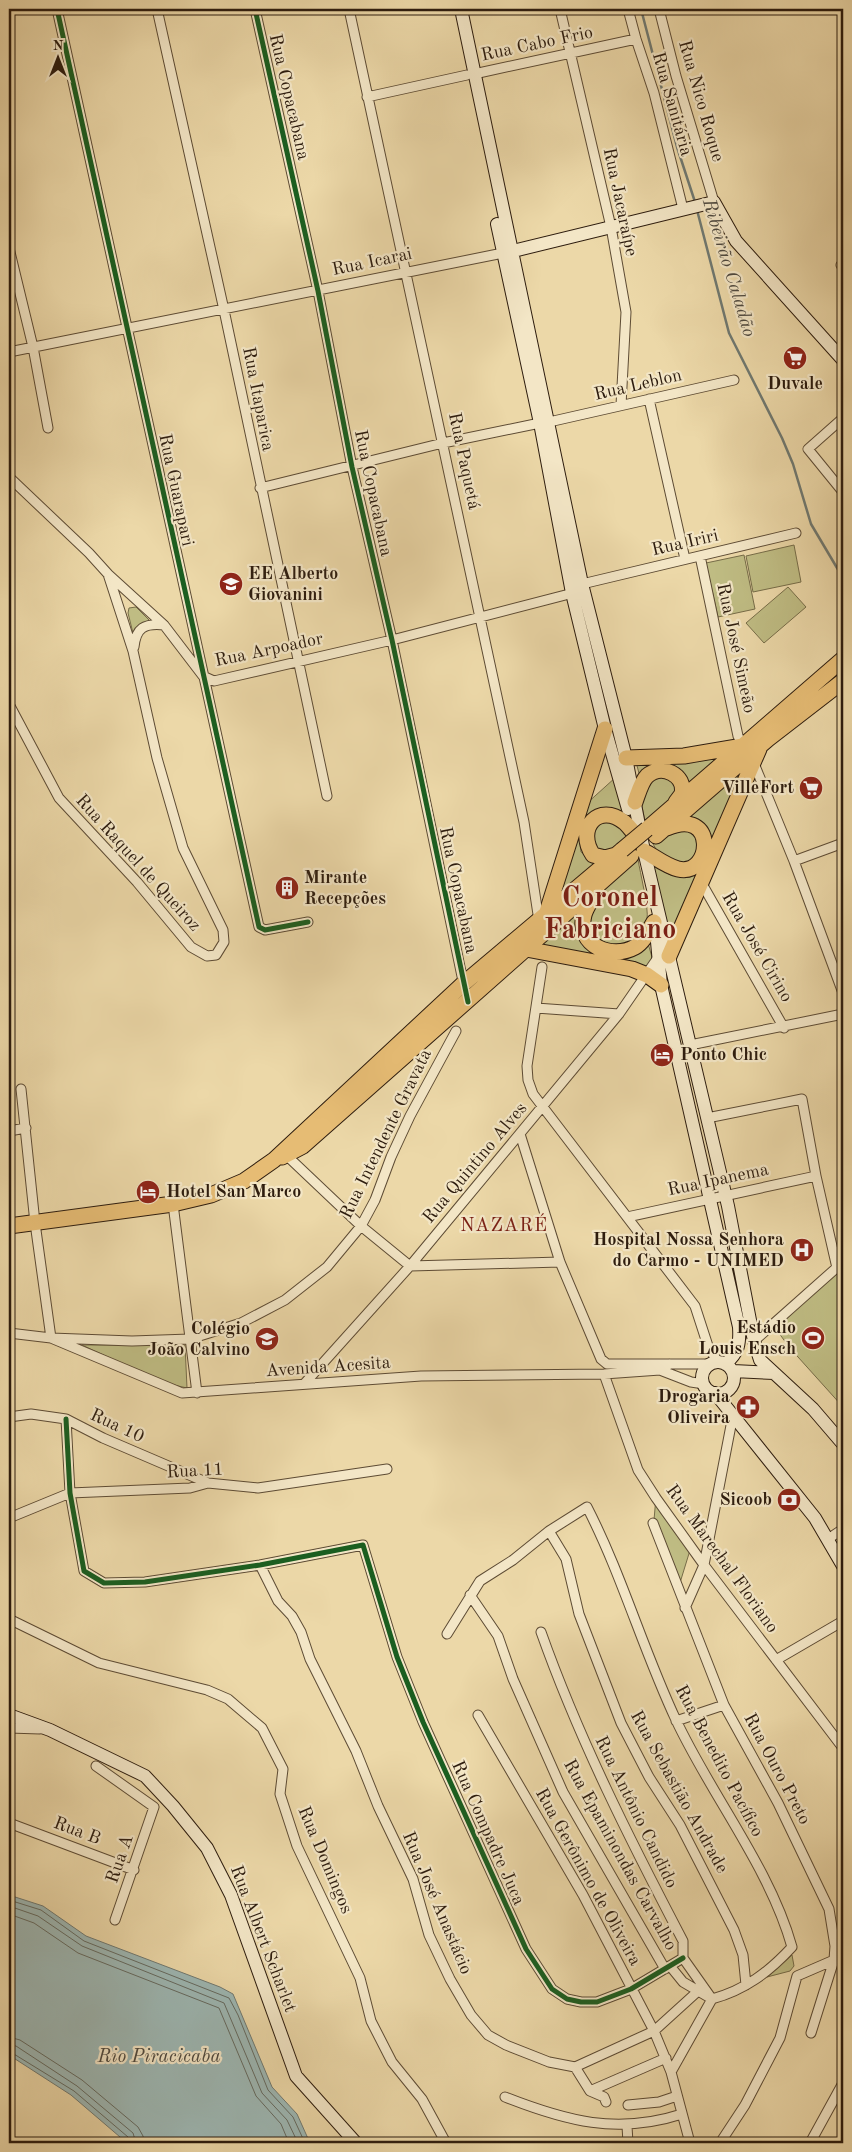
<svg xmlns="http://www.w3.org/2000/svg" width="852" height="2152" font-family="'Old Standard TT',serif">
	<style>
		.green { fill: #bfbc83; stroke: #766c48 }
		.water { fill: #9db7b3; stroke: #707971 }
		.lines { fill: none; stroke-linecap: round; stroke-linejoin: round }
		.shore { stroke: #656a60; stroke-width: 1 }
		.stream { stroke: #707971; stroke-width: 2.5 }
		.street-casing { stroke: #5d4b34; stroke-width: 11 }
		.secondary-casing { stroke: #2d1c0e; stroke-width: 14 }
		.primary-casing { stroke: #2d1c0e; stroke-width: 17 }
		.street { stroke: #f3e6c6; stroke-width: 9 }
		.secondary { stroke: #f3e6c6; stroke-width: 12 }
		.primary { stroke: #e6bc74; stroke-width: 15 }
		.primary-bridge-casing { stroke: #2d1c0e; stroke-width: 17; stroke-linecap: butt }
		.primary-bridge { stroke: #e6bc74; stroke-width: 15 }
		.cycleway-casing { stroke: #f3e6c6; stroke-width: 8 }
		.cycleway { stroke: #1b5e20; stroke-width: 5 }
		.labels { text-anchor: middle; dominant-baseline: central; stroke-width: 4.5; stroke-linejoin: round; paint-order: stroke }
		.street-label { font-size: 18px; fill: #2d1c0e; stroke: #f3e6c6 }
		.poi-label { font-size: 18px; font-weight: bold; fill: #2d1c0e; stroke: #f3e6c6; text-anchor: end }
		.water-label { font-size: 19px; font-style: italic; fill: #4f4a40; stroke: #f3e6c6 }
		.neighbourhood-label { font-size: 19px; letter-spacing: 1px; fill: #7a1f14; stroke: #f3e6c6 }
		.town-label { font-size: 28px; font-weight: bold; fill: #7a1f14; stroke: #f3e6c6 }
	</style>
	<rect width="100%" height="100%" fill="#ecd8a8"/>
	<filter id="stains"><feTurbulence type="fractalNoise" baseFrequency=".004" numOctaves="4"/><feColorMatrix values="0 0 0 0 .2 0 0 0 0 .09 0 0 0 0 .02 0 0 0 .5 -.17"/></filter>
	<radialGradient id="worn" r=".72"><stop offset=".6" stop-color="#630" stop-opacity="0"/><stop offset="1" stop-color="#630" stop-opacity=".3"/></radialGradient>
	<!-- green -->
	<path class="green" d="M794,545l7,37 -48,10 -7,-36z
		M744,555l11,54 -37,8 -12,-54z
		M788,587l18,20 -42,36 -18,-20z
		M136,607l13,13 -16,13 -5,-20 1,-5z
		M727,755l-39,35 -5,-14 -43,1 -4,-15z
		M751,762l-81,186 -17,-87c11,14 22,18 39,13l18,-31 -29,-25z
		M659,773l15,11 2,9 -30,33 -5,-25 3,-18z
		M616,777l11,40 -41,1 -7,19 2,15 16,9 -43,45 31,-101z
		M594,820l29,5 10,14 -22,11 -14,-1 -8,-24z
		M693,830l7,19 -9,15 -29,-5 -9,-15 13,-12z
		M638,859c2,14 11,48 9,61 -4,32 -55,34 -57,0 0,-4 -1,-8 0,-11 7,-17 34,-37 48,-50z
		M582,904l-2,18c24,29 31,51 68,21l5,18 -7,10 -112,-25z
		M843,1265v142l-54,-60 -13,-18z
		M82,1345h103l2,43 -26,-6z
		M656,1497l35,50 -12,39 -25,-66z
		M792,1955l2,11 -4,5 -23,6z"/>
	<!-- water -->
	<path class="water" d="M9,1895l34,11 43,30 134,51 13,7 39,93 25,27 13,29h-183l-56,-48 -62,-40z"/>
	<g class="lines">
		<!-- shore -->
		<path class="shore" d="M9,1900l32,10 43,31 145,57 9,17 30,75 25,27 12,26
			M9,1906l29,10 44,30 142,57 38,90 25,27 11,23
			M9,1914l25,9 44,30 141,55 37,88 25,28 8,19
			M9,2037l11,3 62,40 56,47 5,9 1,7
			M9,2045l7,1 61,40 56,47 3,10
			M9,2051l65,40 54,46 2,6"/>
		<!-- stream -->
		<path class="stream" d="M641,9l36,138 18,55
			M697,210l32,123 53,105 11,26 18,60 32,54"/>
		<!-- street casing -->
		<g class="street-casing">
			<path id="street" d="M57,9l202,918 6,3 43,-8
				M157,9l67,301 103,486
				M255,9l63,282 34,176 40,173 72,346
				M349,9l175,813 15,99
				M560,9l51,218 15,85 -5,93
				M628,9l8,30 18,54 29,116
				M659,9l17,67 38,126
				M474,74l162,-35
				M367,97l100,-22
				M9,248l24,99 15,81
				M841,265l2,1
				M9,352l494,-99
				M649,399l36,160
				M843,418l-35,31 35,43
				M549,422l185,-42
				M9,477l80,76 19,21 56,51 39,51 11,5 178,-41 185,-48
				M260,488l183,-45 97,-20
				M700,556l38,180 6,12
				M582,584l214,-51
				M134,647c2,-19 10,-24 30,-22
				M9,704l50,94 78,84 54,65 16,9 9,-1 8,-13 -1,-12 -40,-82 -26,-90 -24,-107 -25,-77
				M753,761l41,100 49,132
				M794,861l49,-18
				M701,882l83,146
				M542,967l-15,99 1,14 5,14 162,212 13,40 10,16
				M536,1008l83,6
				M690,1045l153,-31
				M21,1089l14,134 16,115 81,3 58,-2 51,-16 44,-23 42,-33 34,-41 14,-26 16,-43 19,-41 46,-85
				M707,1118l95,-19 14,77 21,92
				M9,1131l17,-3
				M520,1134l40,128 41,97 6,5h62
				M284,1153l77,73 49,40 150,-4
				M173,1204l24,189
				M627,1217l189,-41
				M9,1333l42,5 131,55 239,-17 183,-2 56,-4 10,-6h41
				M754,1341l89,-79
				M660,1370l31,12 13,2
				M604,1374l34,96 18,28 48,67 139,183
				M305,1383l105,-117 209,-252 40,-58
				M9,1417l22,-3 35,5 37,19 105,45
				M66,1419l4,74 14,78 20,12 41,-1 115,-17 103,-20 34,112 26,65 103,227 26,40 15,10 14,3h16l34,-13 52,-31
				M9,1518l61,-25 120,-5 18,-5 50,5 129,-19
				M653,1523l71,182 54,98 51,106 6,37 -1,14 -23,73
				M549,1531l17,28 13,55 42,109 28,54 31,48 54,105 9,25 3,30
				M828,1539l15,-10
				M260,1565l18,36 14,15 9,16 9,27 46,92 22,55 35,73 16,56 21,44 21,36 17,20 18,10 43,17 26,5 79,-36 43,-39
				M470,1595l28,41 15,43 50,113 102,177
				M685,1608l19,-43 29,-150
				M9,1619l90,44 108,27 21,9 34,29 21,41 -3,25 17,52 63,132 11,43 21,41 30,37 24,44
				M541,1632c38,107 89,208 142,309v17l29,41
				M447,1634l33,-53 33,-21 36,-29 38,-24c35,68 56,143 89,213 35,75 94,148 116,227 -23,25 -47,43 -80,52l-29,-17 -13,-16
				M776,1660l67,-39
				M478,1715l105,180 71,136 17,41 19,71
				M676,1721l48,-16
				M9,1728l31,1
				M96,1766l58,41 -39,113
				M9,1823l125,47
				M575,2067l15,24 14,6 2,5
				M671,2072l41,-73
				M590,2091l76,-33
				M505,2097c61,24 112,38 177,17
				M628,2105l31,-3 18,-6
				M627,2126l1,17
				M720,2143l25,-38 35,-67 17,-62 37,-16
				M810,2143l33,-60"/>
		</g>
		<!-- secondary casing -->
		<g class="secondary-casing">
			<path id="secondary" d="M461,9l121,575 44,174 18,93 84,355 26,135 6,19 53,49 30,35
				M497,224l43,199 32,170 33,136 23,80
				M505,253l209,-51 22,39 107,119
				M656,931l5,54 78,342c1,16 0,26 -14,37
				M702 1378a16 16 0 1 1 32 0a16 16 0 1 1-32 0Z
				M733,1371l41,2
				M715,1393l100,125 28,48
				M9,1715l41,15 95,46 28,30 34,42 24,47 65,181 60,67"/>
		</g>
		<!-- primary casing -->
		<g class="primary-casing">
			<path id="primary" d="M626,758l58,-2 59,-10
				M635,802c3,-8 6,-20 12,-26 15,-13 39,-1 35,18l-6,8
				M647,829l196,-170
				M656,836l112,-97 75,-58
				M644,851c11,6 22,15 34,18 35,8 39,-63 -11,-41
				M616,855l-11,3 -12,-3c-18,-27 6,-53 31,-33 4,3 7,8 11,12
				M596,891c-3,7 -10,16 -12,24 -8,31 28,45 51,32 9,-5 14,-17 19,-25
				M546,915l59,-186
				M526,949l106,20 15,6 14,10
				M669,956l90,-207
				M282,1157l21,-11 328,-290
				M9,1226l164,-22 38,-9 33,-14 30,-21 189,-176 159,-134"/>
		</g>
		<!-- street -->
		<use href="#street" class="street"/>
		<!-- secondary -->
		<use href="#secondary" class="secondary"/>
		<!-- primary -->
		<use href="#primary" class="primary"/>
		<!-- primary-bridge casing -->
		<g class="primary-bridge-casing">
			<path id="primary-bridge" d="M622,850l25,-21"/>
		</g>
		<!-- primary-bridge -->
		<use href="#primary-bridge" class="primary-bridge"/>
		<!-- cycleway casing -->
		<g class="cycleway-casing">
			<path id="cycleway" d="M57,9l202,918 6,3 43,-8
				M255,9l63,282 34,176 40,173 76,362
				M66,1419l4,74 14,78 20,12 41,-1 115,-17 103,-20 34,112 26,65 103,227 26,40 15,10 14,3h16l34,-13 52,-31"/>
		</g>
		<!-- cycleway -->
		<use href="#cycleway" class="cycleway"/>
	</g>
	<!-- icons -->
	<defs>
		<g id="supermarket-disc" transform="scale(1.25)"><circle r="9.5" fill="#8f2418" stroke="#f3e6c6"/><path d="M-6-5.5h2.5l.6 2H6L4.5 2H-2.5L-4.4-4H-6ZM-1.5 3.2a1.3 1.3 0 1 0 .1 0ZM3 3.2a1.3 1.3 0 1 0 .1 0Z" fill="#fff"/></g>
		<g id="school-disc" transform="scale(1.25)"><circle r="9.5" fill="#8f2418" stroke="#f3e6c6"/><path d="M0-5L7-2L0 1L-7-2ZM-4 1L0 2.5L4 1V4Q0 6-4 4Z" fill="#fff"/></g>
		<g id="building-disc" transform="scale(1.25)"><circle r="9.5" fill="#8f2418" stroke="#f3e6c6"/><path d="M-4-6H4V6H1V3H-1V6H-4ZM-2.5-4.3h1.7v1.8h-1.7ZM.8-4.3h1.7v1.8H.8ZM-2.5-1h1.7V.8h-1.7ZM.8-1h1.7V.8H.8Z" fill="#fff"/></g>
		<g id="hotel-disc" transform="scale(1.25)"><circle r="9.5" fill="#8f2418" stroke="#f3e6c6"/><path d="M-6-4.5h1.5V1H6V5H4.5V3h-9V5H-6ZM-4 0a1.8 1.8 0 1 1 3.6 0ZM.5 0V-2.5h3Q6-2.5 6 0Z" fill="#fff"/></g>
		<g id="hospital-disc" transform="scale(1.25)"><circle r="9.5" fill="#8f2418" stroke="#f3e6c6"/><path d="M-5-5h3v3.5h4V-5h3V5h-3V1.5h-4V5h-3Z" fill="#fff"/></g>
		<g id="stadium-disc" transform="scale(1.25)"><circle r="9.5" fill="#8f2418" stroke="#f3e6c6"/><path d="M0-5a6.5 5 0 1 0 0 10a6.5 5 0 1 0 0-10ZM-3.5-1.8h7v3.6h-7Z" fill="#fff"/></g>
		<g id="pharmacy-disc" transform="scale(1.25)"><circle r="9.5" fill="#8f2418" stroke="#f3e6c6"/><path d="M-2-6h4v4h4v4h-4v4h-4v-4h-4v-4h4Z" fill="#fff"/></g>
		<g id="bank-disc" transform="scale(1.25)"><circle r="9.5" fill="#8f2418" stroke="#f3e6c6"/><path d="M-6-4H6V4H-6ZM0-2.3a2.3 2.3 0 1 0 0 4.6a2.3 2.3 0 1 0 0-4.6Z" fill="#fff"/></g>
	</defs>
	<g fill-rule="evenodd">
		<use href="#supermarket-disc" x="795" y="358"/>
		<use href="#school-disc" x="231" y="584"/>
		<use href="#supermarket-disc" x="811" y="788"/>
		<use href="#building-disc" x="287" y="888"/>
		<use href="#hotel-disc" x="662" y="1055"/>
		<use href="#hotel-disc" x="148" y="1192"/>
		<use href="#hospital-disc" x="802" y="1250"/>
		<use href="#stadium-disc" x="813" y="1338"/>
		<use href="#school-disc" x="267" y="1339"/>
		<use href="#pharmacy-disc" x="748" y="1407"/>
		<use href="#bank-disc" x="789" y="1500"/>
	</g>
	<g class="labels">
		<!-- street labels -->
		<g class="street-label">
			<text transform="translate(537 44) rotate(-12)">Rua Cabo Frio</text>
			<text transform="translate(289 97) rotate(77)">Rua Copacabana</text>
			<text transform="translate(701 101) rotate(74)">Rua Nico Roque</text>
			<text transform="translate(672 104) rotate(74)">Rua Sanitária</text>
			<text transform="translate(620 202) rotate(78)">Rua Jacaraípe</text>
			<text transform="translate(372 262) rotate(-12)">Rua Icarai</text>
			<text transform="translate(638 385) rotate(-13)">Rua Leblon</text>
			<text transform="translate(258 399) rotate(79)">Rua Itaparica</text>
			<text transform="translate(464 461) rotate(78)">Rua Paquetá</text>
			<text transform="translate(176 490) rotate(78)">Rua Guarapari</text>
			<text transform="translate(373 493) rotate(78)">Rua Copacabana</text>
			<text transform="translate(685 543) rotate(-13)">Rua Iriri</text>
			<text transform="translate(736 648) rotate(78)">Rua José Simeão</text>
			<text transform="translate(269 650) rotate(-12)">Rua Arpoador</text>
			<text transform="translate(138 863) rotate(48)">Rua Raquel de Queiroz</text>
			<text transform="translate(458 890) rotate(78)">Rua Copacabana</text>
			<text transform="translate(757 947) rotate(60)">Rua José Cirino</text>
			<text transform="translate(386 1134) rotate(-64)">Rua Intendente Gravata</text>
			<text transform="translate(475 1163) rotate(-50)">Rua Quintino Alves</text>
			<text transform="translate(718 1180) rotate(-12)">Rua Ipanema</text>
			<text transform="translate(328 1367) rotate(-4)">Avenida Acesita</text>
			<text transform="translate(117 1426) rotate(25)">Rua 10</text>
			<text transform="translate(195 1471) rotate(-3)">Rua 11</text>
			<text transform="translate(722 1559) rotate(54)">Rua Marechal Floriano</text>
			<text transform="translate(719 1761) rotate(62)">Rua Benedito Pacífico</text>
			<text transform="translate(777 1769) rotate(62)">Rua Ouro Preto</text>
			<text transform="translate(679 1792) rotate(61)">Rua Sebastião Andrade</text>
			<text transform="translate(636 1812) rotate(64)">Rua Antônio Candido</text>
			<text transform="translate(77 1831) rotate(21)">Rua B</text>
			<text transform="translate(488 1833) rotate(66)">Rua Compadre Juca</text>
			<text transform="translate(620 1855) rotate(61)">Rua Epaminondas Carvalho</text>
			<text transform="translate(120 1859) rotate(-71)">Rua A</text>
			<text transform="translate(325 1860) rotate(67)">Rua Domingos</text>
			<text transform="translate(588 1877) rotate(61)">Rua Gerônimo de Oliveira</text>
			<text transform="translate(437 1903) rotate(67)">Rua José Anastácio</text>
			<text transform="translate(263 1939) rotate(69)">Rua Albert Scharlet</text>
		</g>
		<!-- poi labels -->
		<g class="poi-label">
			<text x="795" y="384" text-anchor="middle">Duvale</text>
			<text x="248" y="574" text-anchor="start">EE Alberto<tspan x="248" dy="21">Giovanini</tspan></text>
			<text x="794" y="788">VilleFort</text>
			<text x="304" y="878" text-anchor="start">Mirante<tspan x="304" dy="21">Recepções</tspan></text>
			<text x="680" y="1055" text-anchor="start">Ponto Chic</text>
			<text x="166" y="1192" text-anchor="start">Hotel San Marco</text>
			<text x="784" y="1240">Hospital Nossa Senhora<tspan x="784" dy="21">do Carmo - UNIMED</tspan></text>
			<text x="796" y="1328">Estádio<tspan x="796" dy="21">Louis Ensch</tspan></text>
			<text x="250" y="1329">Colégio<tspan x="250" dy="21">João Calvino</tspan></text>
			<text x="730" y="1397">Drogaria<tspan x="730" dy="21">Oliveira</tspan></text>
			<text x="772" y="1500">Sicoob</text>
		</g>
		<!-- water labels -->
		<g class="water-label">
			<text transform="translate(728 268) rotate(73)">Ribeirão Caladão</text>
			<text x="159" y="2057">Rio Piracicaba</text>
		</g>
		<!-- neighbourhood labels -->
		<g class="neighbourhood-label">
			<text x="504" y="1226">NAZARÉ</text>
		</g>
		<!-- town labels -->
		<g class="town-label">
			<text x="610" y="899">Coronel<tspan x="610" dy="32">Fabriciano</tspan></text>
		</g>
	</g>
	<!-- margin -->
	<rect width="852" height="2152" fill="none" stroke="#ecd8a8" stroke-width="30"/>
	<rect x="10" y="10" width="832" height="2132" fill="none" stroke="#2d1c0e" stroke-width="2.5"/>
	<rect x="15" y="15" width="822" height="2122" fill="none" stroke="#2d1c0e"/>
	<!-- north arrow -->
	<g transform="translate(58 58)" stroke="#f3e6c6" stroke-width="4" paint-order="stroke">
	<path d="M0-4L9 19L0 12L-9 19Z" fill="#2d1c0e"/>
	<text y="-8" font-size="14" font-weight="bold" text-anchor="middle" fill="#2d1c0e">N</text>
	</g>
	<rect width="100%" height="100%" filter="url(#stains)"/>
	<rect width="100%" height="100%" fill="url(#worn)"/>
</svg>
